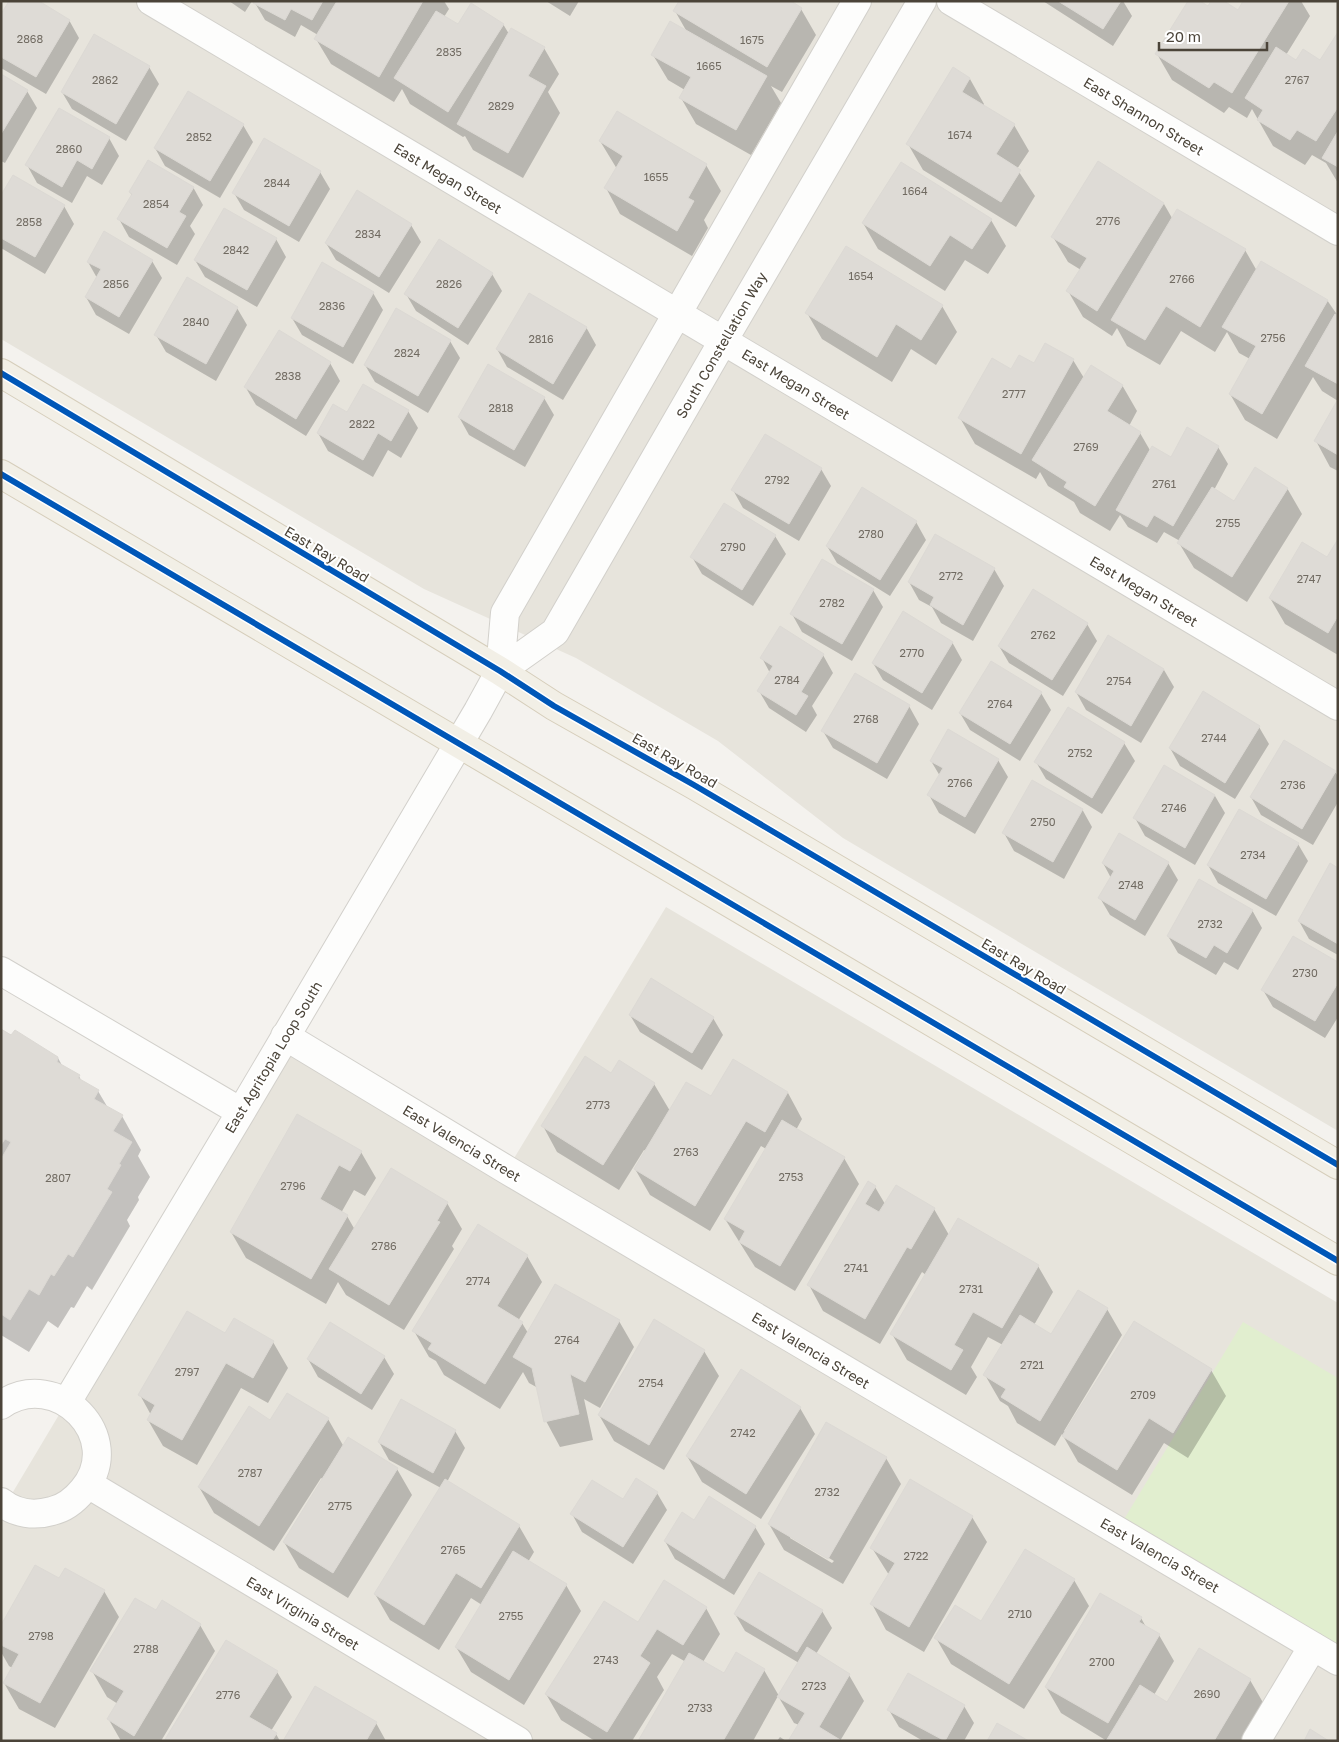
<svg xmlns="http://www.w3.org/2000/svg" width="1339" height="1742" font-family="'Golos Text',sans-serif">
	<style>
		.residential { fill: #e7e4dc }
		.green { fill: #e1eecf }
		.shadow { fill: #0003; fill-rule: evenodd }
		.building { fill: #dedbd6; stroke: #dcd9d4 }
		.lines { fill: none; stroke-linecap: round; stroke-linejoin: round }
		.minor-casing { stroke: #d2d0cb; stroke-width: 30 }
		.major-casing { stroke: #d6cebb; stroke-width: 30 }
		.minor { stroke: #fdfdfc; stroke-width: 28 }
		.major { stroke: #f2efe6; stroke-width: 28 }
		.cycleway-casing { stroke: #fff; stroke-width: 9 }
		.cycleway { stroke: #0057b8; stroke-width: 6 }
		.labels { text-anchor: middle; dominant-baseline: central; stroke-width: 4; stroke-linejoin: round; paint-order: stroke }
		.number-label { font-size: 11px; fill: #706a61 }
		.street-label { font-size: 14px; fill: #4b4439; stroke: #fff }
	</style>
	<rect width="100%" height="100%" fill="#f4f2ee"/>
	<!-- residential -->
	<path class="residential" d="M1,1h1337v1130l-495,-293 -125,-97 -142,-83 -152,-69 -423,-250z
		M666,907l672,396v438h-1337v-229l284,-476 222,134z"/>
	<!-- green -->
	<path class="green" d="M1243,1322l95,56v283l-221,-130z"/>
	<!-- shadow -->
	<path class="shadow" d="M229,1h23l-7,11z
		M256,1h188l5,8 -5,8 14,9 45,-2 6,10 35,14 15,26 -11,18 12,21 -37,65 -50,-28 -8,-14 -2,1 -53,-33 -8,-15 -8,13 -63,-38 -15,-25 2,-4 -17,-10 -6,12 -30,-17 -10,-17z
		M546,1h33l-9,15z
		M1043,1h80l9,15 -19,30z
		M1245,1h56l9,15 -24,39 10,6 25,1 17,-28v149l-12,-20 -14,-8 -7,10 -32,-19 -21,-37 -5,9 -18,-11 -5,6 -52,-33 -15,-26 52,-46 29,4z
		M801,9l15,26 -34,57 -11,-6 10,17 -30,52 -55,-31 -15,-26 4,-8 -17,-10 -15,-25 34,-23 -12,-21z
		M1,17l68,3 10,18 -33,56 -45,-26z
		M149,67l10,17 -33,57 -54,-32 -10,-17z
		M1,76l26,15 10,17 -32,55 -4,-2z
		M970,79l14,25 -1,3 31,18 15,26 -12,18 18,27 -19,31 -93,-57 -15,-26z
		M59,109l50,29 10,18 -17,29 -15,-9 -15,27 -35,-20 -10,-18z
		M243,125l10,17 -33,56 -55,-32 -10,-18z
		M600,141l106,24 15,26 -17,29 4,8 -16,28 -72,-42 -14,-26 11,-19z
		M320,172l10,17 -31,53 -55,-32 -10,-17z
		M14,176l50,30 10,18 -29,50 -44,-26v-50z
		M193,187l10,18 -13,21 5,8 -18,31 -48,-28 -10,-18 13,-23 -2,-4z
		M1164,204l8,14 73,32 12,21 70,29 11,16v85l-16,-10 -9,-14 -36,62 -32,-19 -15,-26 20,-35 -11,-6 -12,-21 -12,20 -34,-21 -21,34 -33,-19 -10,-18 -5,8 -29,-19 -15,-26 13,-21 -13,-8 -15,-25z
		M224,209l52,30 10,18 -29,50 -52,-30 -10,-17z
		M991,220l15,26 -18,28 -23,-14 -20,31 -67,-42 -15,-26z
		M411,225l10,17 -32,51 -53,-33 -10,-17z
		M152,261l10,17 -33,56 -33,-19 -10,-18 11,-19 -9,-16z
		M492,274l10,17 -34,54 -52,-34 -10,-17z
		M373,293l10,17 -30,54 -51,-29 -10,-17z
		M942,306l15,26 -21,33 -25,-16 -19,33 -70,-43 -15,-26z
		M237,308l10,17 -31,56 -50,-29 -10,-17z
		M586,327l10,18 -33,55 -56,-33 -10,-18z
		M280,332l50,31 10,18 -34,55 -50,-31 -10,-17z
		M450,341l10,17 -32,55 -53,-31 -10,-17z
		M1046,344l27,16 11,18 38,7 15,26 -8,15 11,7 11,19 20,6 47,-11 10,17 -14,26 20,13 53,-15 15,26 -55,88 -53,-34 -15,-25 1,-2 -16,-9 -7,11 -29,-16 -8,-12 -10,16 -30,-18 -6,-11 -26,-16 -8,-14 -4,7 -61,-35 -15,-26 51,-47 24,-6z
		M544,398l10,17 -29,52 -56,-32 -10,-18z
		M1338,402v69l-8,-4 -14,-26z
		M408,411l10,17 -17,30 -13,-8 -15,27 -45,-26 -10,-18z
		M821,469l10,17 -32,55 -56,-33 -10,-18z
		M724,505l51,31 11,18 -33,52 -51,-32 -10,-17z
		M916,522l10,18 -36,56 -53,-33 -10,-17z
		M1338,541v114l-53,-31 -15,-26 58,-39z
		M994,569l10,17 -31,55 -32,-18 -9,-16 -13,-7 -10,-18z
		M873,590l10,17 -31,54 -50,-29 -10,-18z
		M1087,624l10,17 -34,55 -54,-33 -10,-17z
		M780,628l43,27 10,18 -21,33 5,9 -11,17 -37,-24 -10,-17 11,-18 -8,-15z
		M952,642l10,18 -30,50 -49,-30 -10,-17z
		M1164,670l10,17 -33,56 -55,-33 -10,-18z
		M1041,693l10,17 -31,51 -50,-31 -10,-17z
		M909,706l10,18 -32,55 -54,-31 -10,-17z
		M1069,709l55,34 11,18 -33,53 -56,-35 -10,-17z
		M1259,727l10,17 -34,55 -55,-33 -10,-18z
		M1284,741l51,31 3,4v26l-25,43 -52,-30 -10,-18z
		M998,760l10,17 -33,57 -36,-21 -10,-18 11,-19 -9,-15z
		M1164,767l51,29 10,17 -30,52 -50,-29 -10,-18z
		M1082,809l10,18 -28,52 -50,-28 -10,-18z
		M1298,844l10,17 -32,55 -58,-33 -10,-18z
		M1103,863h65l10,17 -33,56 -35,-21 -10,-17 11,-20z
		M1338,869v86l-29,-16 -10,-18z
		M1252,910l10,18 -24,42 -14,-8 -8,13 -38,-22 -10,-17z
		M1338,963v54l-13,21 -52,-31 -10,-17z
		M630,1015l83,3 10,17 -21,35 -62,-38z
		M1,1030l57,28 5,9 16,9 3,6 16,9 10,17 14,8 19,34 -3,6 12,21 -12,20 1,3 -12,20 3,6 -38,64 -5,-4 -13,22 -3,-1 -13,21 -10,-7 -19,31 -28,-17z
		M734,1061l54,32 14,26 -6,11 48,28 15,26 -64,107 -40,-24 -30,-48 41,-70 -5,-3 -51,85 -60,-36 -15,-26 11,-18 -2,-1 -25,40 -62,-38 -14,-26 69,-51 42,9 16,27 42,-13z
		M298,1116l63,36 15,26 -11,18 -11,-6 -13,23 6,3 8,14 37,-60 55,33 15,26 -10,17 2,3 -50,81 -58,-35 -8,-13 -12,22 -80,-46 -15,-26z
		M875,1187l10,17 49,5 15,26 89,31 15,26 -19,33 17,11 56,-27 15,26 -58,96 2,1 145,-62 15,26 -38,62 -24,-15 -32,52 -54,-33 -16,-28 -7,12 -38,-23 -9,-17 -8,-5 -15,-26 18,-30 -15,-8 -17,30 6,10 -11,18 -59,-35 -15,-26 34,-59 -4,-3 -42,72 -57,-33 -14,-26z
		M527,1256l15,26 -24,39 4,2 6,10 27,-48 64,36 15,26 -34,61 -16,-9 9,41 -33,7 -14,-26 -8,-33 -9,-5 -6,-11 -23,37 -56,-34 -8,-14 -7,-4 -15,-26z
		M226,1334l47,8 15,26 -20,35 -27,-15 -44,77 -34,-19 -15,-26 3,-5 -11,-20z
		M704,1351l15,25 -55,94 -50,-29 -15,-26z
		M384,1357l10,17 -22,36 -54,-33 -10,-18z
		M800,1408l15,26 -54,85 -59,-37 -15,-26z
		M328,1419l16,28 53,22 15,26 -64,103 -49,-30 -15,-26 39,-63 -2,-1 -47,73 -60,-38 -15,-26z
		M455,1431l10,17 -18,34 72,44 15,26 -6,10 38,23 15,26 -57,94 -53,-33 -15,-25 26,-42 -11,-7 -32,52 -49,-30 -15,-26 66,-106 -52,-28 -10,-18z
		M886,1458l15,26 -58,100 -59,-34 -15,-26zM790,1535l44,26 -2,2 -42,-25z
		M657,1493l10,17 -34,54 -51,-32 -10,-18z
		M709,1498l46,29 10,17 -31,51 -59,-36 -10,-18 29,-19z
		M972,1517l15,25 -63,110 -38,-22 -14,-26 17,-29 -17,-27z
		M59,1579l45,12 15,26 -64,111 -36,-19 -15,-26 8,-15 -3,-2 -8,-14v-25z
		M1074,1580l15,26 -65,103 -73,-45 -15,-26 46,-15z
		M706,1608l14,26 -17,28 21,13 40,-5 15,26 20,-33 -54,-32 -10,-17 87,-3 10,17 -16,26 33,21 15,26 -24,40 -46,-18 -16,-27 -25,45h-113l46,-79 -14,-8 -15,23 7,13 -32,51h-37l-34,-21 -15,-26 92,-70z
		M156,1612l44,13 15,26 -54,90h-40l-12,-21 9,-16 -11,-7 -15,-26z
		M1141,1618l5,9 13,8 15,26 -20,34 14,8 82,-23 15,26 -21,35h-137l-46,-28 -15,-26z
		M277,1672l15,25 -21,34 5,3 4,7h-114z
		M964,1706l10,17 -10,18h-41l-24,-14 -10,-17z
		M376,1723l10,18h-102z
		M780,1737l6,4h-9z"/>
	<!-- building -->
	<path class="building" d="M9,1h30l31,19 -34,57 -35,-20v-43z
		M254,1h69l-11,19 -21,-11 -6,11 -32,-17z
		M337,1h86l-44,76 -65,-38z
		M679,1h112l11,7 -35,59 -94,-56z
		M1058,1h63l-18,28z
		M1188,1h12l8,5 3,-5h13l14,9 5,-9h46l-57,92 -18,-11 -5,6 -54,-34z
		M471,3l33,21 -56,88 -54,-34 42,-67 22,13z
		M670,21l97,55 -31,54 -57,-32 12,-21 -40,-22z
		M511,28l34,19 -17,29 18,10 -38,67 -51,-29z
		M1338,32v75l-22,34 -19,-11 -7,10 -33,-20 6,-10 -18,-12 31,-51 20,13 7,-11 17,11z
		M94,34l56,32 -34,58 -55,-32z
		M953,67l17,11 -8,14 53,32 -19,30 25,16 -20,32 -95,-58z
		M1,74l27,16 -27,44z
		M188,91l56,33 -34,57 -56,-33z
		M59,108l51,29 -18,32 -15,-9 -15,27 -37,-22z
		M617,111l90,53 -19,34 6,3 -17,30 -73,-43 19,-32 -24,-15z
		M1338,131v36l-16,-9z
		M264,138l57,33 -32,55 -57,-33z
		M148,160l46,27 -15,25 7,4 -19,32 -50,-29 15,-25 -3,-2z
		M1098,161l66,42 -67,108 -31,-20 21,-33 -36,-21z
		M901,162l91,57 -20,30 -22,-14 -20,31 -68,-43z
		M13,175l52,30 -30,52 -34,-19v-43z
		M357,190l55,34 -33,53 -54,-34z
		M224,208l53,30 -30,52 -53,-30z
		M1177,209l69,40 -46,78 -34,-21 -21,34 -34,-20z
		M104,231l49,29 -34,57 -34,-20 16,-28 -14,-7z
		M439,239l54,34 -35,55 -54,-34z
		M846,246l97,59 -22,35 -25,-16 -19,33 -72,-44z
		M1261,261l67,39 -66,114 -33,-20 27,-48 -34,-19z
		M322,262l52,30 -31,55 -52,-29z
		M187,277l51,30 -32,57 -52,-29z
		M529,293l58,34 -34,57 -57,-35z
		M396,308l55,32 -33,56 -54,-31z
		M1335,314l3,1v69l-33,-18z
		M279,330l52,32 -35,57 -52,-32z
		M1045,343l29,16 -53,95 -63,-36 34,-60 19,11 8,-14 15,8z
		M488,364l57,33 -31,53 -56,-33z
		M1091,365l32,20 -16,26 34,21 -46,74 -31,-19 3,-5 -35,-22z
		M363,384l46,26 -18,31 -13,-8 -15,27 -46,-27 16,-29 14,8z
		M1338,399v56l-24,-14z
		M1187,427l32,19 -46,80 -19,-11 -7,12 -31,-17 36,-64 19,11z
		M765,434l57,34 -33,56 -58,-34z
		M1255,467l33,21 -56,89 -55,-34 35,-56 22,14z
		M862,487l55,34 -37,59 -54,-34z
		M724,503l52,32 -34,55 -52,-33z
		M935,534l60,34 -32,57 -33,-20 4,-8 -26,-15z
		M1338,539v77l-10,17 -59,-35 33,-56 25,15z
		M822,559l52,30 -32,55 -52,-30z
		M1033,589l55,34 -36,57 -54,-34z
		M903,611l50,31 -31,51 -50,-30z
		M780,626l44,28 -23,38 7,4 -12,19 -39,-24 16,-25 -13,-8z
		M1108,635l56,34 -33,57 -56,-34z
		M991,661l51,31 -32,52 -51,-31z
		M855,673l55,32 -33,58 -56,-32z
		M1203,691l57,35 -35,57 -56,-35z
		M1068,707l57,35 -33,56 -58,-36z
		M948,729l51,30 -34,58 -38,-22 16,-27 -13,-7z
		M1284,740l52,31 -34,58 -52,-32z
		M1164,765l51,30 -30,53 -52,-30z
		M1032,780l51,29 -30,53 -51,-29z
		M1239,809l60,34 -33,56 -59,-34z
		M1119,833l50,29 -34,58 -37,-22 16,-27 -12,-8z
		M1330,863l8,5v76l-40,-23z
		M1199,879l54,31 -26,43 -13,-8 -8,13 -39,-22z
		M1293,936l45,26v21l-23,38 -54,-31z
		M651,978l63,39 -22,36 -63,-38z
		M1,1029l10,6 4,-5 43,27 -1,5 23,13 -2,3 21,12 -5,9 29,16 -10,16 19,11 -13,22 2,1 -14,24 5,3 -39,65 -5,-3 -14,22 -3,-2 -12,21 -10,-6 -19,31 -9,-6v-155l10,-17 -6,-3 -4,6z
		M585,1056l26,17 8,-13 36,23 -52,82 -62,-39z
		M733,1059l55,33 -23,40 -19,-11 -51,85 -61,-37 52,-87 25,14z
		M297,1114l65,37 -12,20 -11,-6 -19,34 28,16 -37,64 -81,-47z
		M782,1120l63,37 -65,109 -41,-24 6,-11 -21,-12z
		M391,1168l57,34 -11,19 3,1 -51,83 -60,-36z
		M868,1181l8,5 -11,18 14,8 17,-27 39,23 -24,41 -4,-2 -42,72 -58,-34z
		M958,1218l81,47 -37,63 -29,-16 -19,33 9,5 -12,20 -61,-36z
		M478,1224l50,31 -31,51 26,16 -38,62 -57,-35 4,-6 -20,-12z
		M555,1284l65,36 -35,62 -15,-8 9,40 -35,8 -12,-54 -19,-11z
		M1078,1290l30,18 -68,113 -39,-24 5,-8 -23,-14 37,-60 31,19z
		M187,1311l38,22 9,-15 40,23 -21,37 -27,-15 -44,77 -35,-20 8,-15 -17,-10z
		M654,1319l51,31 -56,95 -51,-30z
		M1134,1321l78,48 -39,64 -24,-15 -32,52 -55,-34z
		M330,1322l55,34 -24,38 -54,-35z
		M741,1369l60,38 -55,87 -60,-38z
		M287,1393l42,25 -70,108 -61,-39 51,-81 21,14z
		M401,1399l55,31 -23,43 -55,-31z
		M826,1422l61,35 -59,102 -60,-35z
		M348,1437l50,31 -65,105 -50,-31z
		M636,1478l22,14 -35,55 -53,-33 22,-34 31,19z
		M445,1479l75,46 -39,63 -25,-15 -32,52 -50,-31z
		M910,1479l63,37 -64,111 -39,-23 25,-41 -25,-15z
		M709,1496l47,30 -32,53 -60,-38 18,-29 12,8z
		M1025,1549l50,30 -66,105 -75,-46 21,-33 26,16z
		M513,1551l54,33 -58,96 -54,-33z
		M35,1565l24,13 6,-10 40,22 -65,113 -37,-20 16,-29 -18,-9v-20z
		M759,1572l64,38 -26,42 -63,-38z
		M664,1580l43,27 -24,38 -26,-16 -17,27 10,7 -43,69 -62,-38 59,-93 34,21z
		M1100,1593l42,24 -3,5 21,12 -52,89 -63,-36z
		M135,1598l21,12 6,-10 39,24 -67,112 -27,-17 17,-28 -34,-20z
		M226,1640l52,31 -29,46 28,16 -5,8h-108z
		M807,1647l43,27 -31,53 23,14h-54l17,-28 -28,-16z
		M1199,1648l52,31 -37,62h-108l34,-56 27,17z
		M736,1652l29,17 -42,72h-85l51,-88 35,20z
		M908,1673l57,32 -20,36 -58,-31z
		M315,1686l62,36 -11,19h-83z
		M997,1723l32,18h-42z
		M1310,1729l19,12h-25z"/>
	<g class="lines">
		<!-- minor casing -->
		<g class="minor-casing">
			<path id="minor" d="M151,1l1187,705
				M951,1l387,230
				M500,671l55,-39 168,-291 199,-340
				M1,971l240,141
				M285,1036l222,134 831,491
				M67,1402l174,-290 237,-401 22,-40 5,-58 352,-612
				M1,1405c56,-39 126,33 82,85 -9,11 -18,18 -31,21 -17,5 -36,3 -51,-9
				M88,1484l430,257
				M1256,1741l57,-95"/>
		</g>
		<!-- major casing -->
		<g class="major-casing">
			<path id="major" d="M1,373l499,298 54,35 140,79 644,380
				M1,474l1337,787"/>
		</g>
		<!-- minor -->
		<use href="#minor" class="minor"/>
		<!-- major -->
		<use href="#major" class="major"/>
		<!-- cycleway casing -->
		<g class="cycleway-casing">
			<path id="cycleway" d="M1,373l499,298 54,35 140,79 644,380
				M1,474l1337,787"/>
		</g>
		<!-- cycleway -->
		<use href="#cycleway" class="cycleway"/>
	</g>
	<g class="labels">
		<!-- number labels -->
		<g class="number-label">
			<text x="30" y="38">2868</text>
			<text x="752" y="39">1675</text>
			<text x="449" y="51">2835</text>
			<text x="709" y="65">1665</text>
			<text x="105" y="79">2862</text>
			<text x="1297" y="79">2767</text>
			<text x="501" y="105">2829</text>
			<text x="960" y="134">1674</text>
			<text x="199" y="136">2852</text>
			<text x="69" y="148">2860</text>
			<text x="656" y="176">1655</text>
			<text x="277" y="182">2844</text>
			<text x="915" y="190">1664</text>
			<text x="156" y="203">2854</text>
			<text x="1108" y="220">2776</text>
			<text x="29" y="221">2858</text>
			<text x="368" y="233">2834</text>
			<text x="236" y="249">2842</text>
			<text x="861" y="275">1654</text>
			<text x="1182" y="278">2766</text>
			<text x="116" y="283">2856</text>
			<text x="449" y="283">2826</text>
			<text x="332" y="305">2836</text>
			<text x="196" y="321">2840</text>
			<text x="1273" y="337">2756</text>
			<text x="541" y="338">2816</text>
			<text x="407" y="352">2824</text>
			<text x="288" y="375">2838</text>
			<text x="1014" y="393">2777</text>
			<text x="501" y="407">2818</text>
			<text x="362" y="423">2822</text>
			<text x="1086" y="446">2769</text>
			<text x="777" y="479">2792</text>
			<text x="1164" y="483">2761</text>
			<text x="1228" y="522">2755</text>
			<text x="871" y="533">2780</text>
			<text x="733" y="546">2790</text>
			<text x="951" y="575">2772</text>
			<text x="1309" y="578">2747</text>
			<text x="832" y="602">2782</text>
			<text x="1043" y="634">2762</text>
			<text x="912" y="652">2770</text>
			<text x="787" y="679">2784</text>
			<text x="1119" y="680">2754</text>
			<text x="1000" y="703">2764</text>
			<text x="866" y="718">2768</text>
			<text x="1214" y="737">2744</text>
			<text x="1080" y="752">2752</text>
			<text x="960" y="782">2766</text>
			<text x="1293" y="784">2736</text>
			<text x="1174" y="807">2746</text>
			<text x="1043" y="821">2750</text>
			<text x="1253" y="854">2734</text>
			<text x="1131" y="884">2748</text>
			<text x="1210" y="923">2732</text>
			<text x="1305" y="972">2730</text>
			<text x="598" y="1104">2773</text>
			<text x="686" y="1151">2763</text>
			<text x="791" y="1176">2753</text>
			<text x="58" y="1177">2807</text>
			<text x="293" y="1185">2796</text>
			<text x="384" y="1245">2786</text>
			<text x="856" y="1267">2741</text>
			<text x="478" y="1280">2774</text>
			<text x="971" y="1288">2731</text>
			<text x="567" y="1339">2764</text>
			<text x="1032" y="1364">2721</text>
			<text x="187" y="1371">2797</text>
			<text x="651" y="1382">2754</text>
			<text x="1143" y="1394">2709</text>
			<text x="743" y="1432">2742</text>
			<text x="250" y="1472">2787</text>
			<text x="827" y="1491">2732</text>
			<text x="340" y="1505">2775</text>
			<text x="453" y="1549">2765</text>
			<text x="916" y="1555">2722</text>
			<text x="1020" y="1613">2710</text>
			<text x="511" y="1615">2755</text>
			<text x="41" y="1635">2798</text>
			<text x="146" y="1648">2788</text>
			<text x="606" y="1659">2743</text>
			<text x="1102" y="1661">2700</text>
			<text x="814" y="1685">2723</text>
			<text x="1207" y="1693">2690</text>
			<text x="228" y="1694">2776</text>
			<text x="700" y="1707">2733</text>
		</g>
		<!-- street labels -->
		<g class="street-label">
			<text transform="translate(1144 116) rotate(31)">East Shannon Street</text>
			<text transform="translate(448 178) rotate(31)">East Megan Street</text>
			<text transform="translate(721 345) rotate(-60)">South Constellation Way</text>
			<text transform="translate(796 384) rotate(31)">East Megan Street</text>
			<text transform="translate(327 554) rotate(31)">East Ray Road</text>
			<text transform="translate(1144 591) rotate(31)">East Megan Street</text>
			<text transform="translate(675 760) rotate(30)">East Ray Road</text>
			<text transform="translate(1024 966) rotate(31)">East Ray Road</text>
			<text transform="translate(273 1057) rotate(-59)">East Agritopia Loop South</text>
			<text transform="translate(462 1143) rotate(31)">East Valencia Street</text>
			<text transform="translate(811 1350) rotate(31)">East Valencia Street</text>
			<text transform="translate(1160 1555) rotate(30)">East Valencia Street</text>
			<text transform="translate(303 1613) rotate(31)">East Virginia Street</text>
		</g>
	</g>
	<!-- border -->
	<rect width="1339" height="1742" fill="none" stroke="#4b4439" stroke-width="5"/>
	<!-- scale -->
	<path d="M1159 42v8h108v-8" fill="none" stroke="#4b4439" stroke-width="2.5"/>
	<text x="1166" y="42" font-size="15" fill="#4b4439" stroke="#ffffff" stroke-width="4" paint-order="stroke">20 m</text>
</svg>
